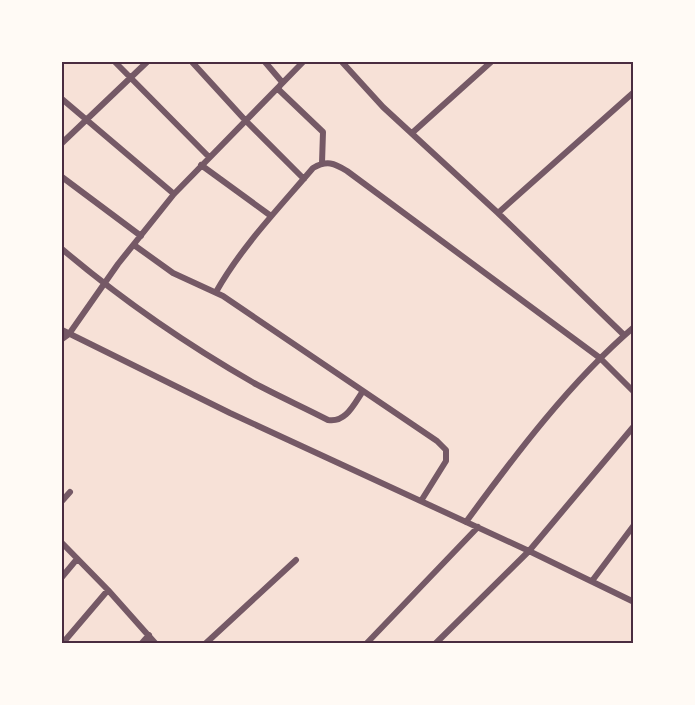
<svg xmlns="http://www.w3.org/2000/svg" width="695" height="705" font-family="'PT Sans',sans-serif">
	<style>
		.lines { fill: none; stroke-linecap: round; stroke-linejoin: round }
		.minor { stroke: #755966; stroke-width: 6 }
		.neatline { fill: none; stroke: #4a2c40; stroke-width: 2 }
	</style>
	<rect width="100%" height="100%" fill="#f7e1d7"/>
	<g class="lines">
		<!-- minor -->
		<path class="minor" d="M115,62l94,95
			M192,62l53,58 59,59
			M265,62l17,20 -4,7 45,43 -1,31
			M342,62l41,45 115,106 126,122
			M62,99l112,95
			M412,133l79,-71
			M62,143l85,-81
			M201,165l70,51
			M62,177l79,59
			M498,213l136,-121
			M134,245l39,28 50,23 214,145 9,9v11l-25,40
			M62,249c59,50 124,95 192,134 24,13 49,24 74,37 18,3 26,-16 35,-29
			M216,292c26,-46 63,-84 97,-124 14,-8 21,-5 34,3l253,187 34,34
			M62,330l168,83 299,138 105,51
			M62,339l7,-5 49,-70 56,-70 129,-132
			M62,501l8,-9
			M466,522c49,-67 105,-141 168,-195
			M62,543l46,47 48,54
			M62,577l15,-18
			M592,581l42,-56
			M62,644l46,-54
			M141,644l8,-9
			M205,644l91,-84
			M366,644l112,-117
			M435,644l94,-93 105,-125"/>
	</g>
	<!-- border -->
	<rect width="695" height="705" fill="none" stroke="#fffaf5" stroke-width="126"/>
	<rect x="63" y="63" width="569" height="579" class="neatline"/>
</svg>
